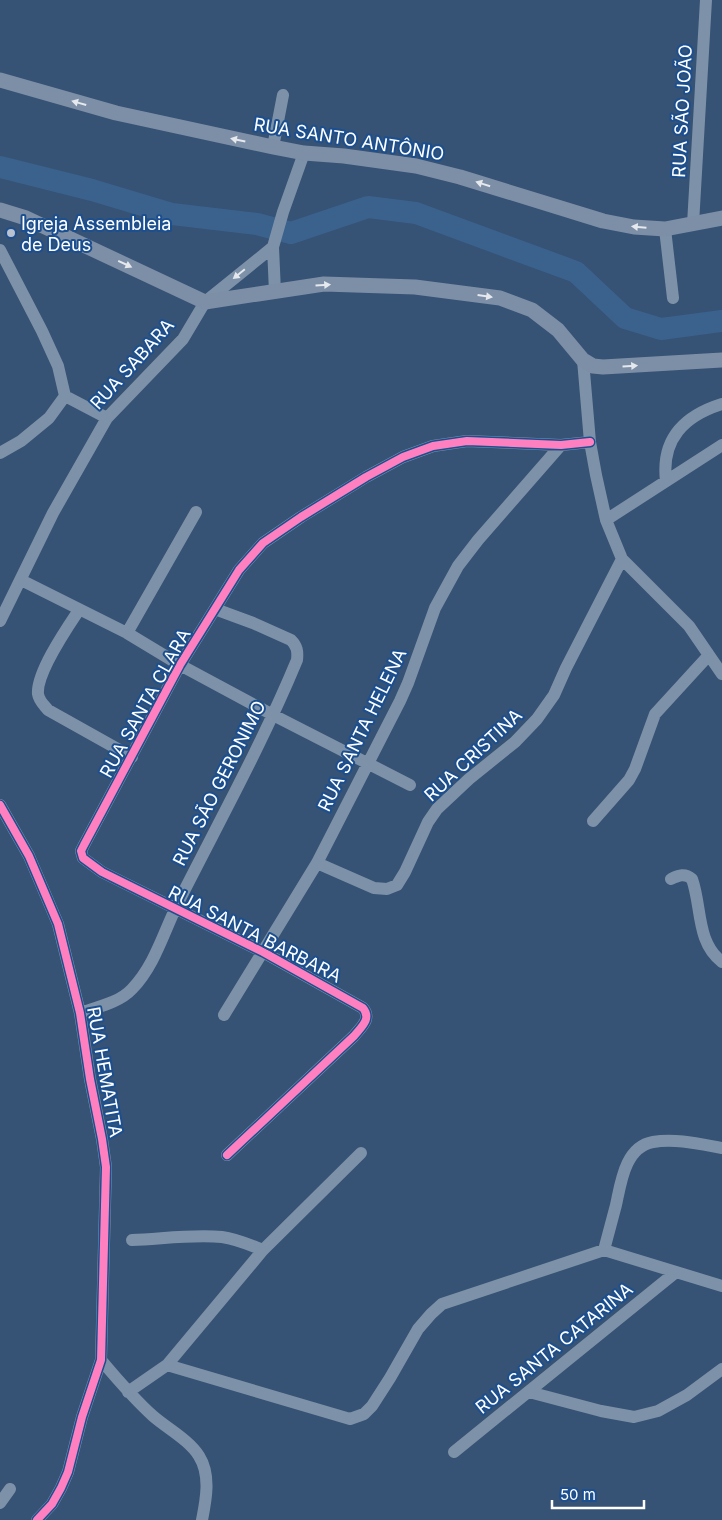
<svg xmlns="http://www.w3.org/2000/svg" width="722" height="1520" font-family="Inter,sans-serif">
	<style>
		.lines { fill: none; stroke-linecap: round; stroke-linejoin: round }
		.river { stroke: #3b618d; stroke-width: 22 }
		.minor { stroke: #7d92a8; stroke-width: 12 }
		.major { stroke: #7d8ea7; stroke-width: 15 }
		.cycleway-casing { stroke: #1b4f8f; stroke-width: 11 }
		.cycleway { stroke: #ff80c0; stroke-width: 8 }
		.oneway { fill: #e5e8ed }
		.oneway2 { fill: #e5e9ee }
		.poi-dot { fill: #b9c2ce; stroke: #1b4f8f; stroke-width: 2 }
		.labels { text-anchor: middle; dominant-baseline: central; stroke-width: 4; stroke-linejoin: round; paint-order: stroke }
		.street-label { font-size: 18px; fill: #fff; stroke: #1b4f8f }
		.poi-label { font-size: 18px; fill: #fff; stroke: #1b4f8f; text-anchor: start }
	</style>
	<rect width="100%" height="100%" fill="#365274"/>
	<g class="lines">
		<!-- river -->
		<path class="river" d="M0,167l92,23 80,24 85,10 34,9 77,-26 48,6 160,59 49,46 36,11 61,-8"/>
		<!-- minor -->
		<path class="minor" d="M273,147l10,-52
			M693,224l13,-224
			M665,229l8,69
			M0,250l42,81 16,35 7,30 -16,22 -28,23 -21,12
			M275,292l-2,-45 10,-35 21,-59
			M583,360l7,82 6,33 10,45 16,39 67,67 33,48
			M65,396l42,22
			M666,481c-5,-42 18,-65 56,-77
			M606,520l116,-75
			M21,580l106,53 53,32 93,50 137,70
			M79,610c-12,18 -43,63 -41,84 1,7 6,11 10,16l84,47
			M0,621l53,-108 54,-95 76,-79 22,-37 68,-55
			M127,633l69,-121
			M0,805l29,51 29,68 22,89 10,66 12,60 4,28 -5,193 -19,57 -14,55 -7,16 -9,16 -15,16
			M593,821l36,-41 6,-11 20,-55 54,-59
			M317,863l57,25 13,1 10,-4 8,-13 23,-50 9,-13 32,-30 46,-37 22,-23 17,-24 12,-27 56,-109
			M671,879c8,-4 14,-6 21,0 10,28 4,63 30,83
			M80,1013c17,-6 39,-10 52,-24 24,-25 32,-59 48,-90 40,-79 83,-157 117,-239 1,-9 0,-14 -6,-20l-38,-17 -38,-14
			M224,1015l93,-152 83,-162 8,-18 27,-75 23,-42 20,-26 83,-95
			M227,1155l127,-119c7,-9 18,-17 9,-28l-100,-56 -161,-80 -19,-14 -2,-7 3,-6 96,-180 59,-95 24,-27 38,-26 65,-40 37,-20 30,-11 34,-5 94,4 29,-3
			M132,1240c29,-1 61,-6 90,-3 15,2 28,8 41,13
			M604,1250c4,-15 8,-30 12,-45 5,-23 9,-58 37,-63 22,-4 47,2 69,6
			M604,1250l118,36
			M101,1360c16,19 33,39 52,56 15,13 36,24 46,40 12,19 7,44 3,64
			M167,1365l183,54 14,-5 8,-8 18,-28 28,-49 13,-15 11,-10 162,-54
			M128,1392l39,-27 96,-115 98,-97
			M529,1392l72,19 33,6 24,-6 29,-16 35,-26
			M454,1452l222,-180
			M0,1503l10,-14"/>
		<!-- major -->
		<path class="major" d="M0,80l116,33 157,34 31,6 40,3 72,10 44,11 143,44 31,6 31,2 57,-11
			M0,210l26,8 179,84 119,-18 91,3 85,11 32,12 26,20 25,30 10,6 10,1 119,-7"/>
		<!-- cycleway casing -->
		<g class="cycleway-casing">
			<path id="cycleway" d="M0,805l29,51 29,68 22,89 10,66 12,60 4,28 -5,193 -19,57 -14,55 -7,16 -9,16 -15,16
				M227,1155l127,-119c7,-9 18,-17 9,-28l-100,-56 -161,-80 -19,-14 -2,-7 3,-6 96,-180 59,-95 24,-27 38,-26 65,-40 37,-20 30,-11 34,-5 94,4 29,-3"/>
		</g>
		<!-- cycleway -->
		<use href="#cycleway" class="cycleway"/>
	</g>
	<!-- one-way arrows -->
	<defs><path id="oneway-solid" d="M-6-.8H1V-3.2L6.5 0L1 3.2V.8H-6Z" transform="scale(1.25)"/></defs>
	<g class="oneway">
		<use href="#oneway-solid" transform="translate(79 103) rotate(-164)"/>
		<use href="#oneway-solid" transform="translate(238 140) rotate(-168)"/>
		<use href="#oneway-solid" transform="translate(483 184) rotate(-162)"/>
		<use href="#oneway-solid" transform="translate(639 227) rotate(-175)"/>
		<use href="#oneway-solid" transform="translate(125 264) rotate(25)"/>
		<use href="#oneway-solid" transform="translate(323 285) rotate(-4)"/>
		<use href="#oneway-solid" transform="translate(485 296) rotate(8)"/>
		<use href="#oneway-solid" transform="translate(630 366) rotate(-4)"/>
	</g>
	<use class="oneway2" href="#oneway-solid" transform="translate(239 274) rotate(141)"/>
	<!-- markers -->
	<circle class="poi-dot" cx="11" cy="233" r="5"/>
	<g class="labels">
		<!-- street labels -->
		<g class="street-label">
			<text transform="translate(682 111) rotate(-87)">RUA SÃO JOÃO</text>
			<text transform="translate(349 139) rotate(9)">RUA SANTO ANTÔNIO</text>
			<text transform="translate(132 364) rotate(-48)">RUA SABARA</text>
			<text transform="translate(145 703) rotate(-61)">RUA SANTA CLARA</text>
			<text transform="translate(362 730) rotate(-64)">RUA SANTA HELENA</text>
			<text transform="translate(473 755) rotate(-43)">RUA CRISTINA</text>
			<text transform="translate(219 783) rotate(-63)">RUA SÃO GERONIMO</text>
			<text transform="translate(255 934) rotate(27)">RUA SANTA BARBARA</text>
			<text transform="translate(105 1072) rotate(80)">RUA HEMATITA</text>
			<text transform="translate(554 1348) rotate(-39)">RUA SANTA CATARINA</text>
		</g>
		<!-- poi labels -->
		<g class="poi-label">
			<text x="21" y="223">Igreja Assembleia<tspan x="21" dy="21">de Deus</tspan></text>
		</g>
	</g>
	<!-- scale -->
	<path d="M552 1500v8h92v-8" fill="none" stroke="#ffffff" stroke-width="2.5"/>
	<text x="560" y="1500" font-size="15" fill="#ffffff" stroke="#1b4f8f" stroke-width="4" paint-order="stroke">50 m</text>
</svg>
